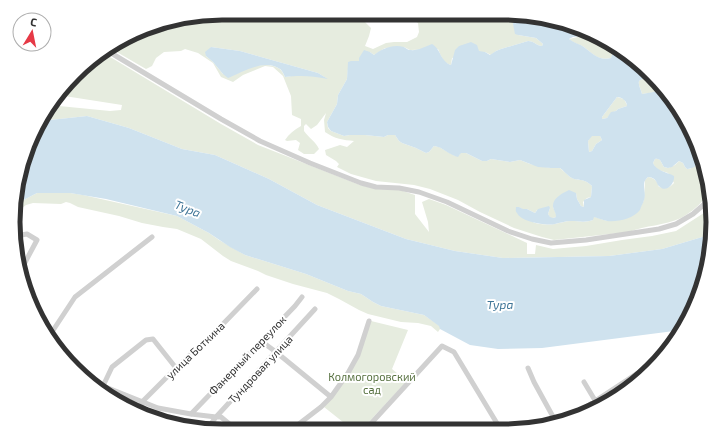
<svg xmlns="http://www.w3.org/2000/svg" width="726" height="444" font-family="'Exo 2',sans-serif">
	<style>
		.green { fill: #e6ecdf; fill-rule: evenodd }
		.water { fill: #cfe2ee; fill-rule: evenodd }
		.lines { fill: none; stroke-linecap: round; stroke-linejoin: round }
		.minor { stroke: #d0d0d0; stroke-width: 5 }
		.labels { text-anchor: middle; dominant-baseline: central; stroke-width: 4; stroke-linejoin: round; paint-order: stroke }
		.street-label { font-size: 11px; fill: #333; stroke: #fff }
		.park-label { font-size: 11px; fill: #56703f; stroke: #fff }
		.water-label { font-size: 12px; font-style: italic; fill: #3f7597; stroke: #fff }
		.rim { fill: none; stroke: #333; stroke-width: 5 }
	</style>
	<rect width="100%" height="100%" fill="#fff"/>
	<!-- green -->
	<path class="green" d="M222,13l124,1 19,8 6,6 -2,8 -4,10 8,3 13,-6 8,-1h13l10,-5 2,-5 -1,-9 -6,-4 -9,-2 -22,-1 -11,-2 145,1 -2,9 5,11 18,3 7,6 -1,2c-5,0 -8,-5 -14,-5l-27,8 -5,2 -5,4 -6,-3 -33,6 -1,7c-8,-2 -10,-9 -13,-16l-28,1 -6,-3 -19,1 -11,7 -4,-3 -11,9h-7l-4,8 -1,10 -9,16 -1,9 -10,18 1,6 3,3 13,5 6,-1h15l19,2 4,-2h7l4,6 3,2 14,5 10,5 3,-1 5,-6 5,1 16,9 5,-1v-2h6l16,8h5l4,-2 13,2 6,1 10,-2 10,4 21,4h9c3,3 7,6 10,9 9,5 13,0 22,9l-1,11 -4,1 -4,4 1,5 -3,-1 -4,-7 -1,-6 -23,14 3,7v3l-3,1h-3l-2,-4 2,-6 -13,2 -2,3 -8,-4h-5l-3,-2c3,4 7,12 12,14 6,4 17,4 24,3 6,-1 10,-3 16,-3 8,0 14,2 22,-1v-3h2l12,4 34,-15 3,-6 1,-20 3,-3c7,1 9,4 11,10 8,1 9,2 15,-4l-6,-10c-6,-2 -13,-3 -15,-10l2,-4c6,-1 6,4 9,8l4,1 7,-3 4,-4 4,2 2,4 2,2h3l9,-7v-2l11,30c-5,3 -5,6 -7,10 -4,6 -16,15 -22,18 -17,8 -35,7 -52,14l-75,8 -12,-3 -28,-9 -34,-16 -22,-12 -28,-11 -16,-4 -38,-4 -25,-7 -14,-7 2,-3 -3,-3 -10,-6 -1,-5 15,-5 7,2 7,-6c-11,-1 -19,-2 -29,-9l-1,-12 2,-7 -9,12 -6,4 -5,-5 -2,2v5c5,7 12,11 15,18l-5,5h-10l-6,-4 2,-7 -4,-3 -9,1 -2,-1c4,-6 9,-10 16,-14v-7l-9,-4 -1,-19 -8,-20 -10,-9 -8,-1 -22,9 -10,7 -12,-5 -8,-14 -15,-10 -13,-4 -4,2 -17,1 -8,6 -4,8 -6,3 -36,-21 45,-24zM211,47l29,4 46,13 32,9 8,5 -15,-3h-13l-13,2c-1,-2 -3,-6 -5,-8 -13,-10 -42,1 -57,5l-10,-12 -7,-6z
		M589,32l8,5 6,7 8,3 2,2v5l-2,4c-13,3 -18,-4 -27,-11 -5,-3 -11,-4 -15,-8l13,-3z
		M102,52l119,72 37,21 102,40 16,4 24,1 15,5v19l14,18 -1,-10 -6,-20 7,-3 17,6 81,38v11h8l1,-9 17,4 33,-3 36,-6 30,-4 24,-5 34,-22 -1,26 -47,14 -53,7 -106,2 -48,-7 -49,-12 -89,-34 -48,-26 -54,-24 -33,-6 -53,-21 -42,-12 -46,5 8,-16 61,6 11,-1 1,-5 -64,-10 37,-39z
		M642,79h9l9,11 -4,2 -14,2c-1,-5 -4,-8 -3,-13z
		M617,97l7,2 3,6v1l-9,3 -2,2c-6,2 -5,3 -9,7l-5,1v-2z
		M591,136h9l2,4 -6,4 -4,7 -3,1 -1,-11z
		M37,193h33l13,2 94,21 32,17 10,7 26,15 61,19 42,17 13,3 12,8 8,4 43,9 16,11v3l-2,3 -7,-6 -13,-3 -17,-1 -33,-8 -9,-4 -20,-11 -12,-6 -34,-9 -27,-9 -8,-4 -27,-10 -8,-5 -22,-17 -24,-10 -14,-2 -21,-4 -23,-7 -41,-9 -8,-4 -4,-1 -5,2 -28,-1 -7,2 -5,4 -6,1 1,-6z
		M371,321l37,9 -16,39 15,12 -42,45h-2l-4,4h-6l-29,-23 25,-32z"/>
	<!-- water -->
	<path class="water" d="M515,15h16l53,14 5,3 -7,4 -9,1 -4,2c5,4 11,5 15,8 9,7 15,14 27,11l2,-6 -2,-5c-6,-3 -11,-4 -14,-10l34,19 20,23h-9l-3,2c-1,5 2,8 3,13l17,-3 1,-2 25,28 14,43c-1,5 -6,9 -12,9l-2,-2 -2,-4 -4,-2 -7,6 -4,1 -4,-1c-3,-4 -3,-9 -9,-8l-2,4c3,8 14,9 21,13 1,7 -7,17 -14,11 -5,-4 -2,-9 -12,-10 -8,6 -1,15 -4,23 -1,4 -3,6 -4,10 -7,9 -22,12 -33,11 -5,-1 -9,-3 -13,-4l-1,3c-8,3 -15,1 -22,1 -6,0 -11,2 -16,3 -9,2 -34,-2 -38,-11 -2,-2 -1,-4 -1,-6h3l4,2h4l8,4 3,-4 11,-3 1,2 -2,6 2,3 3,1 3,-1c0,-4 -2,-6 -3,-10 -1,-9 10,-14 16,-17l7,3 1,6 4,7 3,1v-7l7,-3 1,-11c-9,-9 -14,-4 -22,-9 -4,-3 -7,-7 -10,-9h-9l-13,-1 -18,-7 -10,2 -6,-1 -13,-2 -4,2h-5l-16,-8h-5l-3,4c-9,-2 -15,-10 -24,-11l-5,6 -3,1 -10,-5 -14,-5 -3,-2 -4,-6h-7l-4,2 -19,-2h-15l-6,1 -13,-5 -3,-4 -1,-5 10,-18 1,-9 9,-16 1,-17 3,-1h8v-3l5,-8 6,2 4,3c9,-7 19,-11 30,-8 2,1 4,3 6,3 7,1 15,-3 22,-6 9,5 8,17 19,21l4,-15 4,-4 12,-4 6,3 2,6 6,1 5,3 6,-4 5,-2 27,-8c6,0 9,5 14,5l1,-2 -7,-6 -18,-3 -3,-1 -2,-10zM617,97c5,0 10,4 10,9l-9,3 -2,2 -5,1 -4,6 -5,1v-2zM592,136h8l2,4 -6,4 -4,7 -3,1 -1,-11z
		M211,47l29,4 46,13 32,9 10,6c-16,-3 -26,-4 -43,-2 -1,-2 -3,-7 -5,-8 -15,-11 -37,3 -52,9l-5,-4 -10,-12 -7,-6 -1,-4z
		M87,116l42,12 53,21 33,6 54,24 48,26 89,34 49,12 48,7 106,-2 53,-7 47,-14 -3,41 -28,56 -4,-1 -132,17 -44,1 -28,-4 -30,-16 -1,-3 -15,-11 -43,-9 -8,-4 -12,-8 -13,-3 -42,-17 -61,-19 -15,-8 -21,-14 -32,-17 -71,-17 -36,-6h-33l-21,11 8,-49 17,-34z"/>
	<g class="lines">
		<!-- minor -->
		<path class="minor" d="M106,50l115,69 39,22 50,22 51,20 15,4 23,1 20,4 28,10 61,29 24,8 19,4 35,-3 73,-11 17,-5 17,-10 16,-14
			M15,236l12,-2 10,6 -16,30
			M48,338l27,-41 77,-60
			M261,341l15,11 55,45
			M528,368l6,14 23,42
			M85,378l18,8 55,22 33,6 25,3h5l6,5 8,7
			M584,382l15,25
			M101,392l2,-6 9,-19 34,-27 7,-1 23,29
			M140,414l2,-12 34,-34 46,-43 35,-36
			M191,414l104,-108 7,-9
			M563,422l93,-61
			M207,429l9,-12 99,-108
			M291,430l30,-23 10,-10 17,-24 10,-18 11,-34
			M365,430l77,-84 12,6 47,78"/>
	</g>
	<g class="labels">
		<!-- street labels -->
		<g class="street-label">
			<text transform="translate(195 350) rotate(-44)">улица Боткина</text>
			<text transform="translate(247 355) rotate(-46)">Фанерный переулок</text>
			<text transform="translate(260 369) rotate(-47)">Тундровая улица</text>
		</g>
		<!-- park labels -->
		<g class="park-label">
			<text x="372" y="376">Колмогоровский<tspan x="372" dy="13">сад</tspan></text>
		</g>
		<!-- water labels -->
		<g class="water-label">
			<text transform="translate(188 208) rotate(22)">Тура</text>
			<text x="500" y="304">Тура</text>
		</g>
	</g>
	<!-- crop -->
	<path d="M0 0H726V444H0ZM222 20H504A202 202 0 0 1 706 222V222A202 202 0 0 1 504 424H222A202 202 0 0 1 20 222V222A202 202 0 0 1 222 20Z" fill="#fff" fill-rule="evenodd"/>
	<path class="rim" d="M222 20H504A202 202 0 0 1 706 222V222A202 202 0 0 1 504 424H222A202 202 0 0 1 20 222V222A202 202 0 0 1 222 20Z"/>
	<!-- north arrow -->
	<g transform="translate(32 32) rotate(10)"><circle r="19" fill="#ffffff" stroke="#adadad"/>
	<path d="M0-3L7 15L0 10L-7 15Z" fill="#e63946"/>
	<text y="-6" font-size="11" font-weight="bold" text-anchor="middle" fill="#333333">С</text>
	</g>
</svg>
